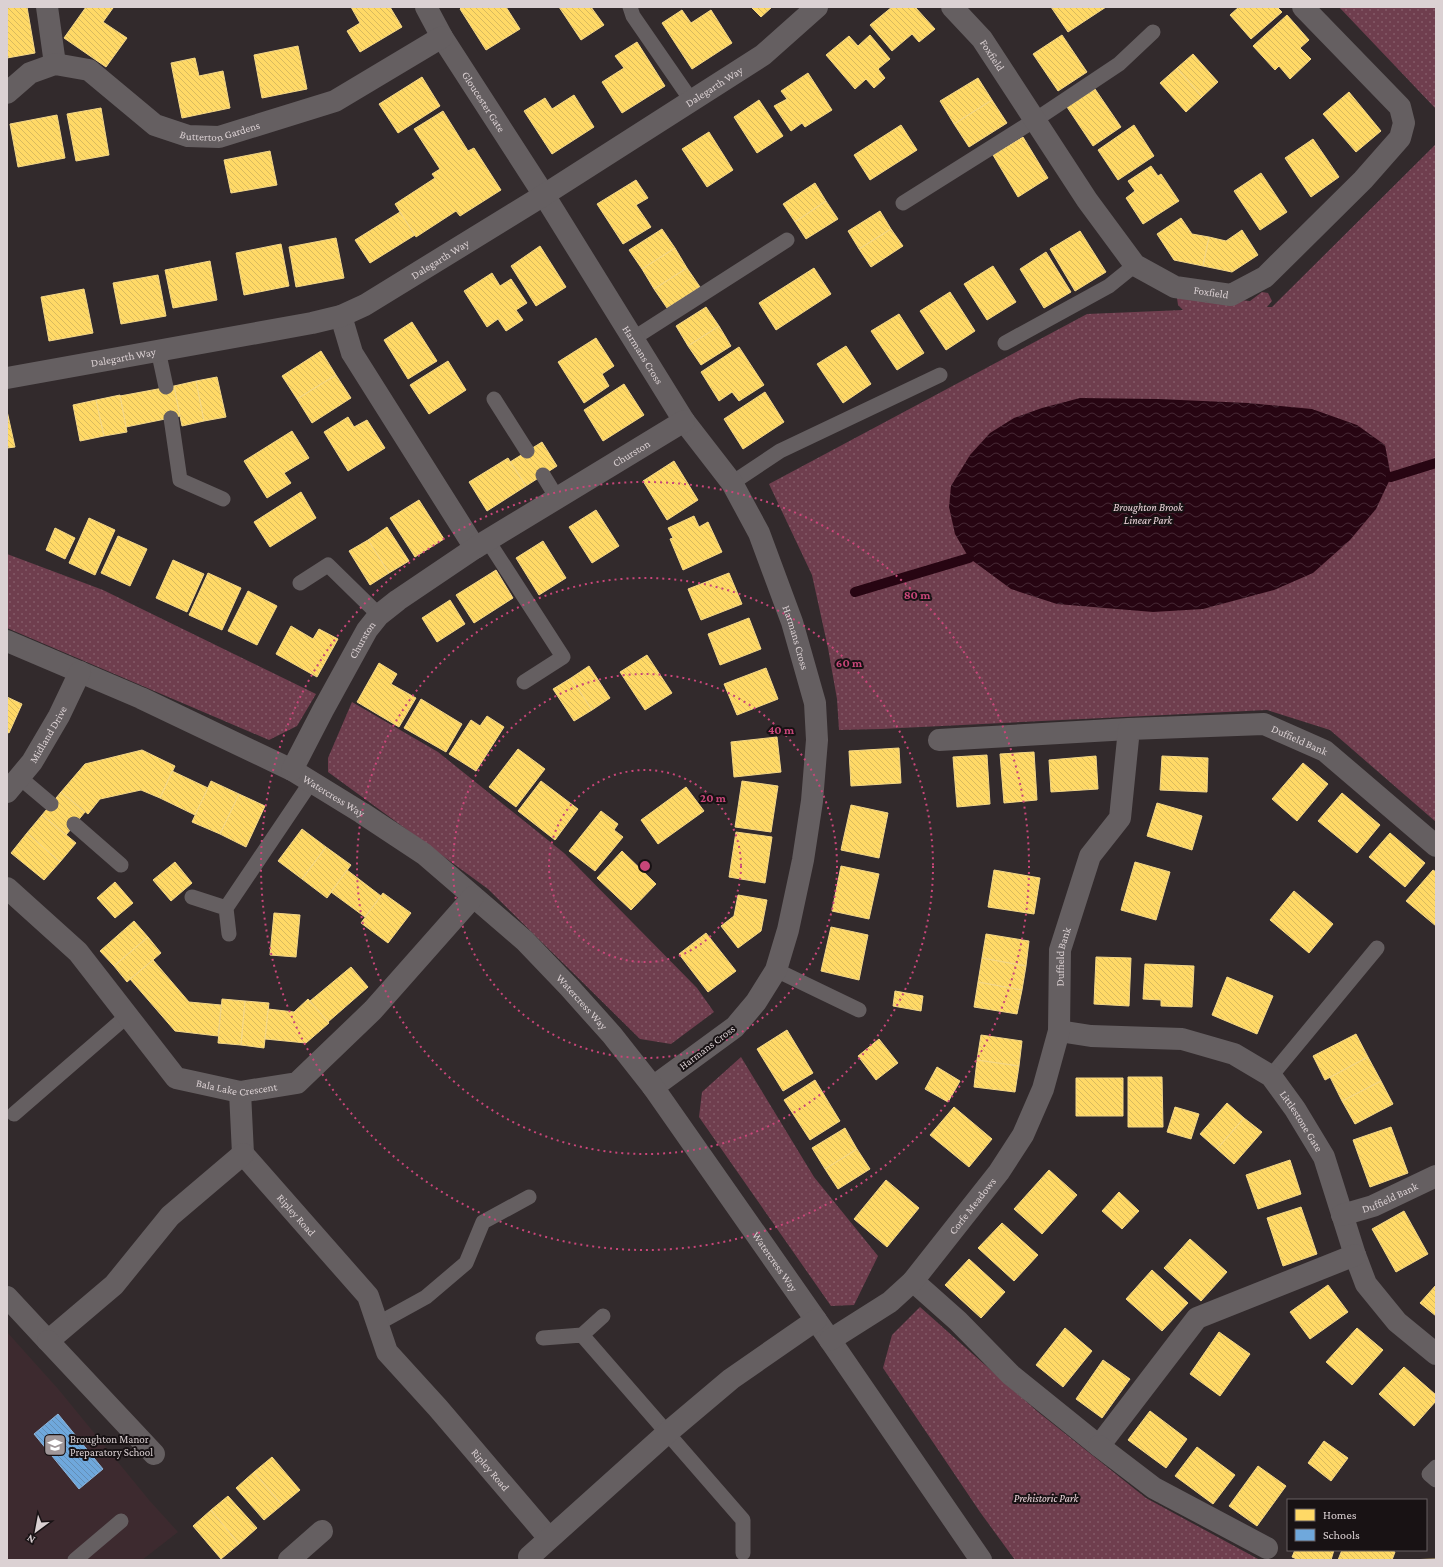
<svg xmlns="http://www.w3.org/2000/svg" width="1443" height="1567" font-family="'Crimson Pro',serif">
	<style>
		.built { fill: #3d2a2f }
		.grass { fill: url(#grass-dots) }
		.water { fill: url(#water-waves) }
		.homes { fill: url(#homes-back-hatch); stroke: #f4d787 }
		.schools { fill: url(#schools-back-hatch); stroke: #8fb4d9 }
		.lines { fill: none; stroke-linecap: round; stroke-linejoin: round }
		.stream { stroke: #270512; stroke-width: 10 }
		.service { stroke: #655f61; stroke-width: 15 }
		.minor { stroke: #655f61; stroke-width: 22 }
		.ring { fill: none; stroke: #c84679; stroke-width: 2; stroke-dasharray: 2 4 }
		.labels { text-anchor: middle; dominant-baseline: central; stroke-width: 4; stroke-linejoin: round; paint-order: stroke }
		.street-label { font-size: 11px; fill: #dbd1d3; stroke: #181214 }
		.park-label { font-size: 11px; font-style: italic; fill: #f0d8de; stroke: #181214 }
		.poi-label { font-size: 11px; fill: #dbd1d3; stroke: #181214; text-anchor: start }
		.centre { fill: #c84679; stroke: #181214; stroke-width: 2 }
		.ring-label { font-size: 12px; text-anchor: middle; font-weight: bold; fill: #c84679; stroke: #181214; stroke-width: 4; stroke-linejoin: round; paint-order: stroke }
	</style>
	<defs>
		<pattern id="grass-dots" width="8" height="8" patternUnits="userSpaceOnUse"><rect width="8" height="8" fill="#6f3e4e"/><path d="M2 2h.1M6 6h.1" fill="none" stroke="#835967" stroke-width="1.8" stroke-linecap="round"/></pattern>
		<pattern id="water-waves" width="16" height="10" patternUnits="userSpaceOnUse"><rect width="16" height="10" fill="#270512"/><path d="M0 5q4-4 8 0t8 0" fill="none" stroke="#462834"/></pattern>
		<pattern id="homes-back-hatch" width="6" height="6" patternUnits="userSpaceOnUse"><rect width="6" height="6" fill="#ffd966"/><path d="M-1 5l2 2M0 0l6 6M5-1l2 2" fill="none" stroke="#d9ba5e"/></pattern>
		<pattern id="schools-back-hatch" width="6" height="6" patternUnits="userSpaceOnUse"><rect width="6" height="6" fill="#6fa8dc"/><path d="M-1 5l2 2M0 0l6 6M5-1l2 2" fill="none" stroke="#648eb5"/></pattern>
	</defs>
	<rect width="100%" height="100%" fill="#322a2c"/>
	<!-- built -->
	<path class="built" d="M7,1332l52,58 90,110 29,32 -36,28h-135z"/>
	<!-- grass -->
	<path class="grass" d="M1339,7h97v102z
		M1436,144v678l-106,-92 -63,-20 -386,19 -42,1 -2,-31 -9,-51 -16,-73 -43,-91 318,-170 96,-4 -5,-5 -1,-7h39l34,3 12,-9 6,1 4,8 -5,6h5z
		M7,554l96,36 213,104 -19,32 -28,14 -262,-112z
		M352,702l86,50 126,101 133,135 17,24 -43,32 -31,-5 -152,-150 -160,-117v-14z
		M741,1057l73,120 64,79 -24,49 -23,1 -132,-189 3,-25z
		M920,1307l118,105 108,86 114,62h-245l-35,-48 -97,-144 9,-33z"/>
	<!-- water -->
	<path class="water" d="M1080,398l78,1 90,4 64,6 45,16 28,20 6,32 -15,32 -26,31 -37,33 -39,17 -71,19 -50,3 -96,-8 -46,-15 -42,-31 -14,-24 -6,-27 2,-21 19,-31 20,-22 24,-15 28,-10z"/>
	<!-- homes -->
	<path class="homes" d="M7,7h20l8,46 -28,5z
		M86,7h25l2,1 -10,14 24,16 -21,29 -42,-29z
		M351,7h39l12,20 -42,25 -13,-21 13,-8z
		M462,7h44l14,22 -34,21 -26,-41z
		M559,7h32l13,18 -23,15z
		M751,7h21l-11,10z
		M892,7h23l20,22 -16,13 -7,-8 -20,17 -22,-26z
		M1051,7h55l-38,25z
		M1239,7h38l5,5 -31,27 -21,-24z
		M682,10l9,13 20,-13 21,33 -40,26 -30,-46z
		M1287,15l22,25 -9,8 11,11 -21,20 -11,-13 -4,4 -22,-24z
		M870,35l20,24 -12,10 7,9 -11,10 -8,-9 -11,10 -29,-34 23,-19 9,10z
		M1062,35l25,37 -29,19 -25,-37z
		M637,42l28,44 -43,27 -20,-31 22,-14 -9,-12z
		M298,46l9,43 -45,9 -8,-43z
		M1193,54l25,28 -16,15 -25,-29z
		M195,58l4,18 24,-5 7,37 -48,10 -11,-55z
		M1177,68l25,29 -16,15 -26,-29z
		M808,73l24,37 -27,17 -3,-4 -11,8 -17,-25 13,-7 -6,-8z
		M422,77l18,29 -42,27 -19,-29z
		M978,78l14,22 -38,24 -14,-23z
		M1095,89l26,38 -28,19 -26,-39z
		M1349,92l32,39 -25,21 -33,-38z
		M574,95l20,32 -42,27 -28,-43 21,-13 7,11z
		M759,100l24,36 -26,17 -23,-36z
		M992,100l15,23 -38,24 -15,-23z
		M101,108l8,47 -33,6 -9,-47z
		M443,111l25,40 6,-3 27,42 -41,26 -4,-5 -40,26 -21,-33 40,-26 -3,-4 8,-5 -26,-40z
		M57,115l8,43 -47,9 -8,-43z
		M901,125l16,25 -47,30 -16,-25z
		M1134,125l20,31 -36,24 -20,-30z
		M709,132l24,38 -26,17 -25,-38z
		M1023,137l25,41 -30,19 -25,-42z
		M1313,139l26,38 -28,20 -26,-39z
		M270,151l7,34 -46,8 -7,-33z
		M1151,166l7,10 3,-2 18,27 -36,23 -17,-26 9,-7 -7,-10z
		M1261,173l26,39 -27,18 -26,-39z
		M636,180l12,18 -12,7 15,22 -28,17 -26,-40z
		M815,183l11,18 -31,21 -12,-18z
		M826,201l12,18 -32,20 -11,-17z
		M880,211l11,18 -32,20 -11,-18z
		M400,212l15,23 -45,28 -15,-23z
		M1181,218l11,16 17,3 -6,29 -29,-6 -17,-26z
		M662,229l13,19 -33,21 -13,-19z
		M891,229l12,17 -32,21 -12,-18z
		M1242,230l16,25 -26,17 -29,-6 6,-29 17,4z
		M1080,231l26,41 -31,19 -25,-42z
		M336,238l8,40 -48,9 -7,-40z
		M281,244l8,42 -45,9 -8,-42z
		M540,246l26,41 -30,19 -25,-40z
		M675,248l12,20 -33,21 -12,-20z
		M1046,252l25,40 -27,16 -24,-39z
		M210,261l7,39 -44,8 -8,-38z
		M993,266l23,36 -29,18 -23,-36z
		M687,268l13,19 -33,21 -13,-19z
		M814,268l17,26 -55,36 -17,-27z
		M492,273l8,13 11,-7 16,24 -11,7 7,10 -17,11 -8,-12 -11,8 -23,-36z
		M158,275l8,41 -45,8 -8,-41z
		M84,289l9,44 -44,8 -8,-44z
		M950,292l25,39 -29,19 -26,-39z
		M706,307l13,19 -31,20 -12,-20z
		M899,314l25,39 -27,17 -26,-39z
		M412,322l25,39 -29,18 -24,-39z
		M719,326l12,20 -30,19 -13,-19z
		M596,338l18,28 -12,8 7,12 -25,17 -26,-41z
		M846,346l25,38 -28,19 -26,-39z
		M739,347l25,38 -25,16 -7,-9 -13,9 -18,-29z
		M321,351l15,24 -39,24 -15,-23z
		M448,361l18,29 -37,24 -19,-29z
		M336,375l15,23 -39,25 -15,-24z
		M217,377l9,40 -22,4 -8,-40z
		M196,381l8,40 -22,5 -8,-40z
		M624,384l20,31 -41,26 -19,-31z
		M174,386l6,30 -54,11 -6,-31z
		M765,392l19,30 -41,27 -19,-30z
		M120,395l7,37 -23,4 -8,-36z
		M96,400l8,36 -24,5 -7,-36z
		M7,411l8,36 -8,1z
		M348,417l6,10 13,-7 18,28 -37,23 -24,-39z
		M292,431l17,27 -25,15 7,10 -24,15 -23,-37z
		M542,442l15,24 -31,20 -16,-24z
		M508,458l18,28 -39,25 -18,-29z
		M674,461l24,39 -31,20 -24,-39z
		M301,492l15,26 -46,29 -16,-25z
		M419,500l25,39 -29,18 -25,-39z
		M596,510l23,36 -27,17 -23,-36z
		M694,516l5,11 9,-5 14,30 -39,18 -13,-31 3,-1 -5,-10z
		M89,518l26,12 -20,45 -26,-12z
		M387,527l22,34 -20,12 -21,-33z
		M55,528l20,10 -10,21 -19,-9z
		M118,536l29,13 -17,37 -29,-13z
		M368,540l21,33 -19,12 -21,-34z
		M543,541l23,37 -27,17 -23,-37z
		M173,560l31,14 -17,38 -31,-14z
		M496,570l17,28 -39,25 -18,-28z
		M208,573l33,15 -19,42 -33,-15z
		M729,573l13,31 -41,16 -13,-31z
		M248,591l29,15 -20,39 -29,-14z
		M450,600l15,24 -28,18 -15,-24z
		M749,618l12,31 -41,16 -12,-31z
		M291,626l22,13 6,-10 19,10 -21,38 -41,-23z
		M647,655l25,38 -27,17 -25,-38z
		M379,663l18,11 -6,10 25,14 -17,29 -42,-25z
		M589,666l21,32 -18,12 -21,-32z
		M766,668l12,31 -41,16 -13,-31z
		M571,678l21,32 -18,11 -21,-32z
		M7,697l15,7 -13,29 -2,-1z
		M421,699l41,25 -16,28 -42,-24z
		M487,716l17,11 -28,44 -27,-17 22,-34 9,6z
		M777,737l4,35 -47,5 -3,-35z
		M899,748l2,35 -50,3 -2,-35z
		M518,749l27,20 -29,38 -27,-20z
		M142,750l33,16 -15,32 -19,-8 -41,9 -12,15 -27,-22 24,-28z
		M1034,752l3,48 -33,3 -4,-49z
		M987,755l3,49 -33,3 -4,-50z
		M1096,756l2,33 -47,3 -2,-32z
		M1162,756l46,2 -1,34 -47,-2z
		M1303,763l25,21 -31,37 -25,-22z
		M172,771l36,17 -13,27 -35,-17z
		M211,781l28,13 -19,40 -28,-12z
		M541,781l37,28 -23,31 -37,-29z
		M742,781l36,5 -7,46 -36,-5z
		M686,787l18,24 -46,33 -17,-24z
		M61,792l24,20 -19,23 -24,-20z
		M1342,793l38,32 -23,28 -39,-32z
		M239,794l26,12 -19,41 -26,-13z
		M1157,803l45,13 -10,34 -45,-14z
		M851,805l37,8 -9,45 -38,-8z
		M601,811l17,13 -4,6 9,7 -28,34 -26,-20z
		M42,815l34,28 -16,19 -33,-29z
		M302,829l24,18 -24,32 -24,-18z
		M736,832l36,5 -7,46 -36,-6z
		M27,833l33,29 -16,18 -33,-27z
		M1390,833l35,30 -20,24 -36,-30z
		M326,847l25,18 -24,33 -25,-19z
		M622,851l34,33 -25,26 -34,-32z
		M175,862l17,21 -21,18 -18,-21z
		M1135,862l35,10 -14,48 -35,-10z
		M841,866l38,8 -10,45 -37,-8z
		M347,870l34,26 -16,21 -34,-25z
		M994,870l46,8 -6,36 -46,-7z
		M1433,870l3,2v54l-30,-25z
		M115,882l18,21 -18,15 -18,-20z
		M1294,891l39,33 -24,29 -39,-33z
		M383,893l28,20 -23,30 -27,-20z
		M738,895l29,5 -6,31 -23,17 -17,-22 13,-10z
		M274,913l26,2 -4,42 -26,-2z
		M134,921l14,16 -34,29 -14,-15z
		M831,927l37,8 -9,45 -38,-9z
		M706,933l30,38 -28,21 -29,-38z
		M986,934l43,7 -3,25 -44,-8z
		M148,937l13,16 -34,29 -13,-16z
		M1096,957l35,1 -2,48 -35,-2z
		M982,958l44,8 -4,24 -44,-8z
		M153,960l36,42 32,3 -3,31 -43,-5 -45,-52z
		M1145,964l49,2 -2,41 -31,-1v-6l-18,-1z
		M351,967l17,20 -40,35 -18,-21z
		M1227,977l46,19 -16,38 -45,-19z
		M978,982l44,8 -5,24 -43,-7z
		M895,991l28,5 -2,15 -28,-5z
		M222,999l23,2 -4,44 -23,-2z
		M308,999l21,24 -23,20 -41,-4 3,-30 26,3z
		M245,1001l24,2 -5,45 -23,-3z
		M787,1030l26,43 -30,18 -26,-42z
		M1356,1034l12,23 -43,23 -12,-24z
		M981,1035l41,6 -3,25 -42,-6z
		M879,1039l19,24 -22,17 -18,-24z
		M1368,1057l13,24 -39,20 -12,-24z
		M977,1060l42,6 -4,26 -41,-5z
		M937,1067l23,14 -12,21 -23,-13z
		M1128,1077h34l1,50h-35z
		M1076,1078h47v38h-47z
		M815,1080l25,41 -30,19 -26,-40z
		M1381,1081l12,23 -38,20 -13,-23z
		M1227,1103l17,15 -27,31 -17,-15z
		M954,1107l38,32 -23,28 -39,-32z
		M1175,1107l24,7 -8,25 -24,-7z
		M1244,1118l18,14 -28,32 -17,-15z
		M1391,1127l17,46 -38,14 -17,-47z
		M845,1128l12,21 -32,20 -13,-21z
		M857,1149l13,20 -32,20 -13,-20z
		M1290,1160l11,34 -43,15 -12,-34z
		M1049,1170l28,25 -35,39 -28,-25z
		M886,1180l33,28 -32,39 -33,-28z
		M1119,1192l20,19 -17,18 -20,-18z
		M1301,1207l16,47 -34,12 -16,-48z
		M1404,1211l24,43 -32,18 -24,-43z
		M1002,1223l36,32 -24,26 -36,-33z
		M1190,1239l37,33 -26,29 -37,-33z
		M969,1259l36,33 -24,26 -36,-33z
		M1152,1270l36,33 -26,28 -36,-32z
		M1328,1285l20,27 -38,27 -20,-27z
		M1436,1285v31l-16,-13z
		M1065,1328l27,23 -29,36 -27,-22z
		M1357,1328l26,22 -31,35 -26,-23z
		M1219,1332l31,22 -30,42 -30,-22z
		M1103,1360l27,19 -28,39 -26,-19z
		M1404,1367l32,28v6l-22,25 -35,-32z
		M1150,1411l37,28 -21,29 -38,-28z
		M1324,1441l24,17 -17,23 -23,-18z
		M1197,1447l38,28 -22,29 -38,-28z
		M272,1457l28,33 -18,15 -28,-33z
		M1258,1466l28,20 -29,40 -28,-20z
		M254,1472l28,33 -18,15 -28,-32z
		M228,1496l29,32 -18,16 -28,-34z
		M211,1510l28,34 -18,15 -28,-33z
		M1295,1550h39l-3,10h-32l-7,-3z
		M1342,1550h48l5,2 -3,8h-54z
		M1436,1559v1h-32z"/>
	<!-- schools -->
	<path class="schools" d="M58,1414l45,55 -24,20 -45,-55z"/>
	<g class="lines">
		<!-- stream -->
		<path class="stream" d="M1391,477l45,-14
			M855,592l114,-34"/>
		<!-- service -->
		<path class="service" d="M630,7l3,9 58,84
			M903,203l132,-83 84,-56 34,-32
			M634,338l153,-98
			M1005,343l104,-57 26,-21
			M158,350l8,37
			M494,399l33,52
			M171,418l9,62 43,19
			M543,475l14,23
			M732,483l48,-32 160,-76
			M488,541l75,116 -39,25
			M300,583l28,-18 51,50
			M19,777l32,27
			M74,824l47,41
			M192,897l34,11 3,26
			M226,908l85,-126
			M776,970l83,40
			M1271,1076l106,-128
			M14,1114l113,-98
			M377,1324l49,-27 40,-34 17,-41 46,-25
			M582,1335l161,185v33
			M543,1338l39,-3 21,-19
			M1436,1467l-7,7 7,6
			M75,1560l46,-39"/>
		<!-- minor -->
		<g class="minor">
			<path d="M47,7l8,57"/>
			<path id="s1" d="M426,7l16,30 102,158 140,226 48,62 27,50 33,89 23,81 2,37 -5,61 -9,59 -15,70 -12,40 -20,32 -21,25 -82,60"/>
			<path id="s2" d="M952,7l30,32 105,161 48,65 40,22 56,8 34,-18 98,-97 37,-42 4,-15 -4,-16 -97,-100"/>
			<path id="s3" d="M7,93l23,-20 25,-9 34,6 66,55 33,11 31,1 116,-36 107,-64"/>
			<path d="M341,316l11,37 123,195"/>
			<path id="s4" d="M7,378l305,-55 29,-7 24,-11 179,-110 219,-140 54,-48"/>
			<path id="s5" d="M7,641l134,57 151,72 70,43 62,41 101,87 44,46 43,48 41,52 177,253 151,220"/>
			<path d="M939,740l190,-11"/>
			<path id="s6" d="M292,770l31,-60 44,-80 12,-15 19,-15 77,-52 209,-127"/>
			<path id="s7" d="M7,792l25,-30 27,-46 21,-44"/>
			<path id="s8" d="M7,888l71,64 98,126 64,14 57,-9 76,-73 100,-113"/>
			<path id="s9" d="M1059,1031l32,5 91,3 52,15 37,22 24,33 29,48 31,98 11,29 31,38 39,32"/>
			<path d="M240,1092l3,62"/>
			<path id="s10" d="M243,1154l125,142 19,56 51,56 111,130"/>
			<path id="s11" d="M1342,1215l31,-9 63,-30"/>
			<path d="M913,1281l45,40 53,54 88,71 98,-128 158,-63"/>
			<path d="M7,1297l41,44 66,-56 56,-69 73,-62"/>
			<path id="s12" d="M830,1340l60,-38 23,-21 86,-109 24,-37 20,-46 16,-58 1,-81 30,-94 30,-38 9,-89 135,-5 61,27 111,95"/>
			<path d="M48,1341l106,113"/>
			<path d="M1099,1446l55,42 113,60"/>
			<path d="M289,1560l33,-29"/>
			<path d="M532,1560l-3,-3 138,-124 64,-54 85,-59"/>
		</g>
	</g>
	<!-- distance rings -->
	<g class="ring">
		<circle cx="645" cy="866" r="96"/>
		<circle cx="645" cy="866" r="192"/>
		<circle cx="645" cy="866" r="288"/>
		<circle cx="645" cy="866" r="384"/>
	</g>
	<!-- icons -->
	<defs>
		<g id="school-square" transform="scale(1.15)"><rect x="-9" y="-9" width="18" height="18" rx="4" fill="#a09799" stroke="#181214"/><path d="M0-5L7-2L0 1L-7-2ZM-4 1L0 2.5L4 1V4Q0 6-4 4Z" fill="#fff"/></g>
	</defs>
	<g fill-rule="evenodd">
		<use href="#school-square" x="55" y="1445"/>
	</g>
	<g class="labels">
		<!-- street labels -->
		<g class="street-label">
			<text stroke="none"><textPath href="#s2" startOffset="63">Foxfield</textPath></text>
			<text stroke="none"><textPath href="#s4" startOffset="778">Dalegarth Way</textPath></text>
			<text stroke="none"><textPath href="#s1" startOffset="111">Gloucester Gate</textPath></text>
			<text stroke="none"><textPath href="#s3" startOffset="245">Butterton Gardens</textPath></text>
			<text stroke="none"><textPath href="#s4" startOffset="454">Dalegarth Way</textPath></text>
			<text stroke="none"><textPath href="#s2" startOffset="399">Foxfield</textPath></text>
			<text stroke="none"><textPath href="#s1" startOffset="410">Harmans Cross</textPath></text>
			<text stroke="none"><textPath href="#s4" startOffset="118">Dalegarth Way</textPath></text>
			<text stroke="none"><textPath href="#s6" startOffset="478">Churston</textPath></text>
			<text stroke="none"><textPath href="#s1" startOffset="734">Harmans Cross</textPath></text>
			<text stroke="none"><textPath href="#s6" startOffset="148">Churston</textPath></text>
			<text stroke="none"><textPath href="#s7" startOffset="71">Midland Drive</textPath></text>
			<text stroke="none"><textPath href="#s12" startOffset="887">Duffield Bank</textPath></text>
			<text stroke="none"><textPath href="#s5" startOffset="362">Watercress Way</textPath></text>
			<text stroke="none"><textPath href="#s12" startOffset="470">Duffield Bank</textPath></text>
			<text stroke="none"><textPath href="#s5" startOffset="686">Watercress Way</textPath></text>
			<text transform="translate(707 1047) rotate(-37)">Harmans Cross</text>
			<text stroke="none"><textPath href="#s8" startOffset="317">Bala Lake Crescent</textPath></text>
			<text stroke="none"><textPath href="#s9" startOffset="275">Littlestone Gate</textPath></text>
			<text stroke="none"><textPath href="#s11" startOffset="51">Duffield Bank</textPath></text>
			<text stroke="none"><textPath href="#s12" startOffset="198">Corfe Meadows</textPath></text>
			<text stroke="none"><textPath href="#s10" startOffset="81">Ripley Road</textPath></text>
			<text stroke="none"><textPath href="#s5" startOffset="1010">Watercress Way</textPath></text>
			<text stroke="none"><textPath href="#s10" startOffset="405">Ripley Road</textPath></text>
		</g>
		<!-- park labels -->
		<g class="park-label">
			<text x="1148" y="507">Broughton Brook<tspan x="1148" dy="13">Linear Park</tspan></text>
			<text x="1046" y="1498">Prehistoric Park</text>
		</g>
		<!-- poi labels -->
		<g class="poi-label">
			<text x="70" y="1439">Broughton Manor<tspan x="70" dy="13">Preparatory School</tspan></text>
		</g>
	</g>
	<circle cx="645" cy="866" r="6" class="centre"/>
	<g class="ring-label">
		<text x="917" y="599">80 m</text>
		<text x="849" y="667">60 m</text>
		<text x="781" y="734">40 m</text>
		<text x="713" y="802">20 m</text>
	</g>
	<!-- border -->
	<rect width="1443" height="1567" fill="none" stroke="#dbd1d3" stroke-width="16"/>
	<!-- legend -->
	<rect x="1287" y="1499" width="140" height="52" fill="#181214" stroke="#665e60"/>
	<rect x="1295" y="1509" width="20" height="12" fill="#ffd966" stroke="#665e60"/>
	<text x="1323" y="1519" font-size="12" fill="#dbd1d3">Homes</text>
	<rect x="1295" y="1529" width="20" height="12" fill="#6fa8dc" stroke="#665e60"/>
	<text x="1323" y="1539" font-size="12" fill="#dbd1d3">Schools</text>
	<!-- north arrow -->
	<g transform="translate(36 1531) rotate(212)" stroke="#181214" stroke-width="3" paint-order="stroke">
	<path d="M0-3L7 15L0 10L-7 15Z" fill="#dbd1d3"/>
	<text y="-6" font-size="11" font-weight="bold" text-anchor="middle" fill="#dbd1d3">N</text>
	</g>
</svg>
